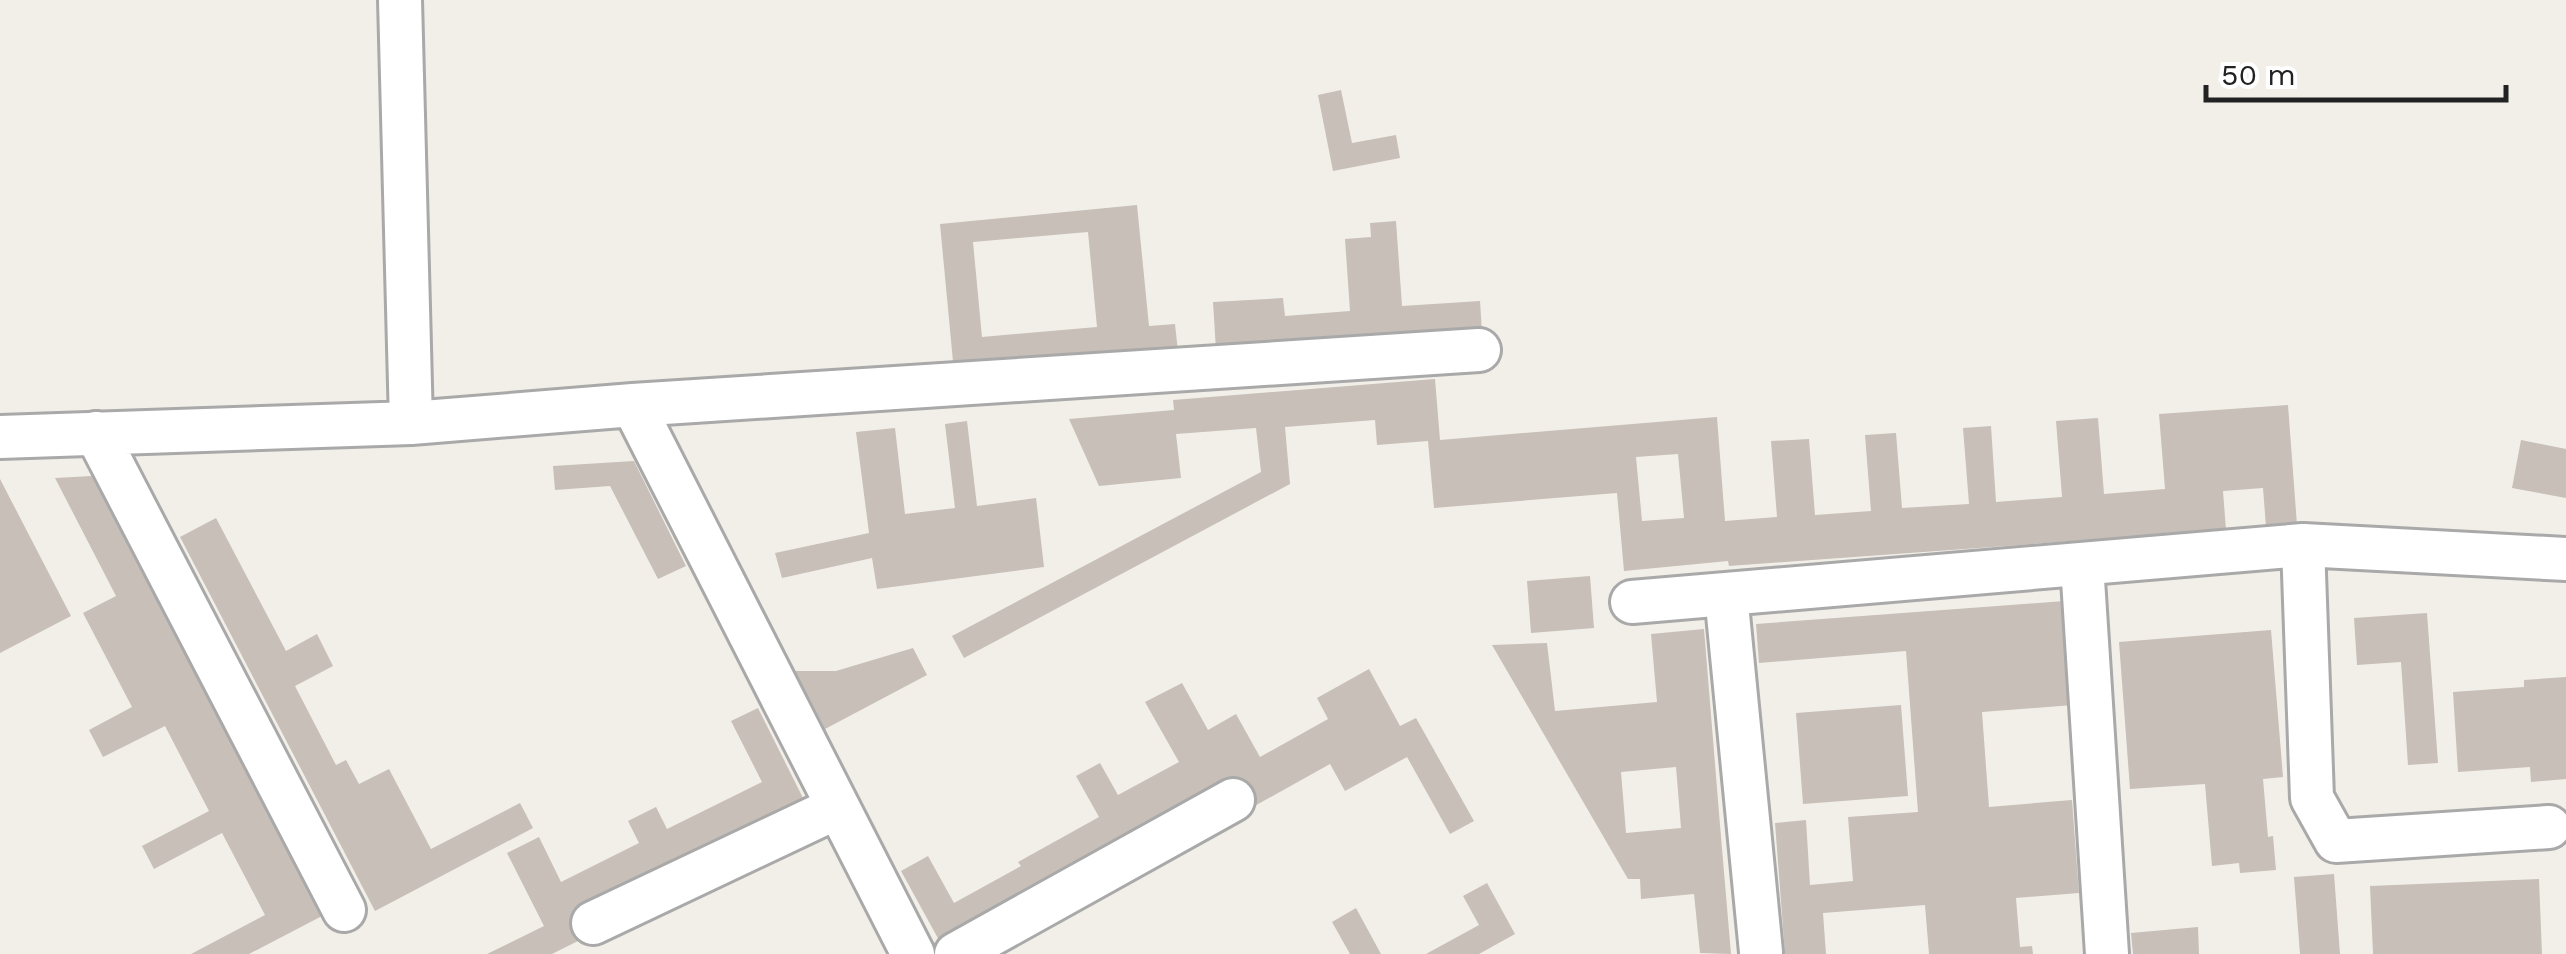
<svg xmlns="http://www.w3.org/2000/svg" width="2566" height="954" font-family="'Work Sans',sans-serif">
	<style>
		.building { fill: #c7bfb8; fill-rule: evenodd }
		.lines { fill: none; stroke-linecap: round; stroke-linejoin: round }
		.minor-casing { stroke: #a9a9a9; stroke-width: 48 }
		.minor { stroke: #fff; stroke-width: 42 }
	</style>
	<rect width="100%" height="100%" fill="#f2efe9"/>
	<!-- building -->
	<path class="building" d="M1341,90l11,53 44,-8 4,23 -67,13 -15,-76z
		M1137,205l12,121 26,-2 3,28 -224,20 -14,-148zM1088,232l9,95 -115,10 -9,-95z
		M1396,221l6,85 78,-5 2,31 -266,18 -3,-48 70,-4 2,18 65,-5 -5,-72 26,-2 -1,-14z
		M1435,379l5,61 277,-23 8,104 52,-4 -6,-76 38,-2 6,76 56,-4 -6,-76 31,-2 6,75 67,-4 -6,-76 28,-2 5,76 66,-5 -6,-76 42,-3 6,76 61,-5 -6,-75 129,-9 9,120 -31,2 -3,-39 -40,3 3,39 -497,36 -1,-5 -104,10 -7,-78 -183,15 -6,-67 -51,4 -2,-25 -90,7 5,57 -326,174 -12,-22 309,-164 -5,-44 -80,6 5,44 -82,8 -30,-67 105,-9 -1,-10zM1678,454l6,64 -42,3 -6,-64z
		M967,421l10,85 59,-8 8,69 -167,22 -5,-31 -90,20 -7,-25 94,-20 -13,-101 39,-4 10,86 50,-6 -10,-84z
		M2521,440l45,9v49l-54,-10z
		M634,461l52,105 -28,13 -48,-93 -55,4 -2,-24z
		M92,476l230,440 -73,38h-58l74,-39 -43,-82 -68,36 -12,-23 67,-35 -44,-85 -62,31 -14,-27 43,-23 -49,-94 33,-17 -61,-118z
		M0,479l71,137 -71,37z
		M216,518l70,133 31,-17 16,32 -38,20 41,79 10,-5 13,24 30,-15 42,80 89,-46 13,25 -158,83 -195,-374z
		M1590,576l4,52 -63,5 -4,-52z
		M2064,601l9,104 -91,7 7,95 83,-7 7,93 -63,5 4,49 12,-1 1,8h-104l-4,-49 -102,8 3,41h-41l-10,-131 31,-3 4,65 43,-4 -5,-64 70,-5 -12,-161 -147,12 -3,-39z
		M2427,613l11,150 -30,2 -7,-103 -44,3 -3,-47z
		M1704,629l16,196 11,129 -31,-1 -6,-59 -53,5 -1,-20h-12l-136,-234 55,-2 8,68 102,-9 -6,-68zM1676,767l5,61 -55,5 -5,-61z
		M2271,630l12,147 -20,2 5,58 5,-1 3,34 -36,3 -1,-10 -27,3 -7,-82 -75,5 -11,-147z
		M913,648l14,27 -102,54 -30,-58h41z
		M1369,669l31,57 16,-8 58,103 -24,13 -43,-77 -62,34 -15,-27 -79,44 -311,134 -39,-71 27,-15 26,47 67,-37 -3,-4 81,-45 -23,-41 24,-13 18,32 61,-33 -34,-60 37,-19 26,47 28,-16 24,43 68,-38 -11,-21z
		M2566,677v102l-35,3 -1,-15 -72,5 -5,-80 71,-5v-7z
		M1901,705l7,91 -105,8 -7,-91z
		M758,708l45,90 -227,114 12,24 -36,18h-65l57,-28 -37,-73 32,-16 22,45 78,-39 -11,-22 28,-14 11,22 95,-47 -31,-61z
		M2334,874l6,80h-40l-6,-77z
		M2539,879l3,75h-169l-3,-68z
		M1487,883l28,51 -36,20h-53l53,-29 -16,-29z
		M1356,908l25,46h-31l-18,-32z
		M2198,927l1,27h-66l-2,-21z"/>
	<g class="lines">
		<!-- minor casing -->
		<g class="minor-casing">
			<path id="minor" d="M400,0l11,423
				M633,405l280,549
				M96,433l248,477
				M0,437l411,-14 222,-18 846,-55
				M2303,545l9,253 24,43 213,-14
				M2082,564l25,390
				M1726,594l35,358
				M1632,602l671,-57 263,14
				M593,923l245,-116
				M956,954l277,-154"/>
		</g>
		<!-- minor -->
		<use href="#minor" class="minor"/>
	</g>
	<!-- scale -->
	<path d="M2206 85v15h300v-15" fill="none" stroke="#222222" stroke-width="5"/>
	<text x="2221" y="85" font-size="30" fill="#222222" stroke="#ffffff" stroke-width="8" paint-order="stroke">50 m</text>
</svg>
